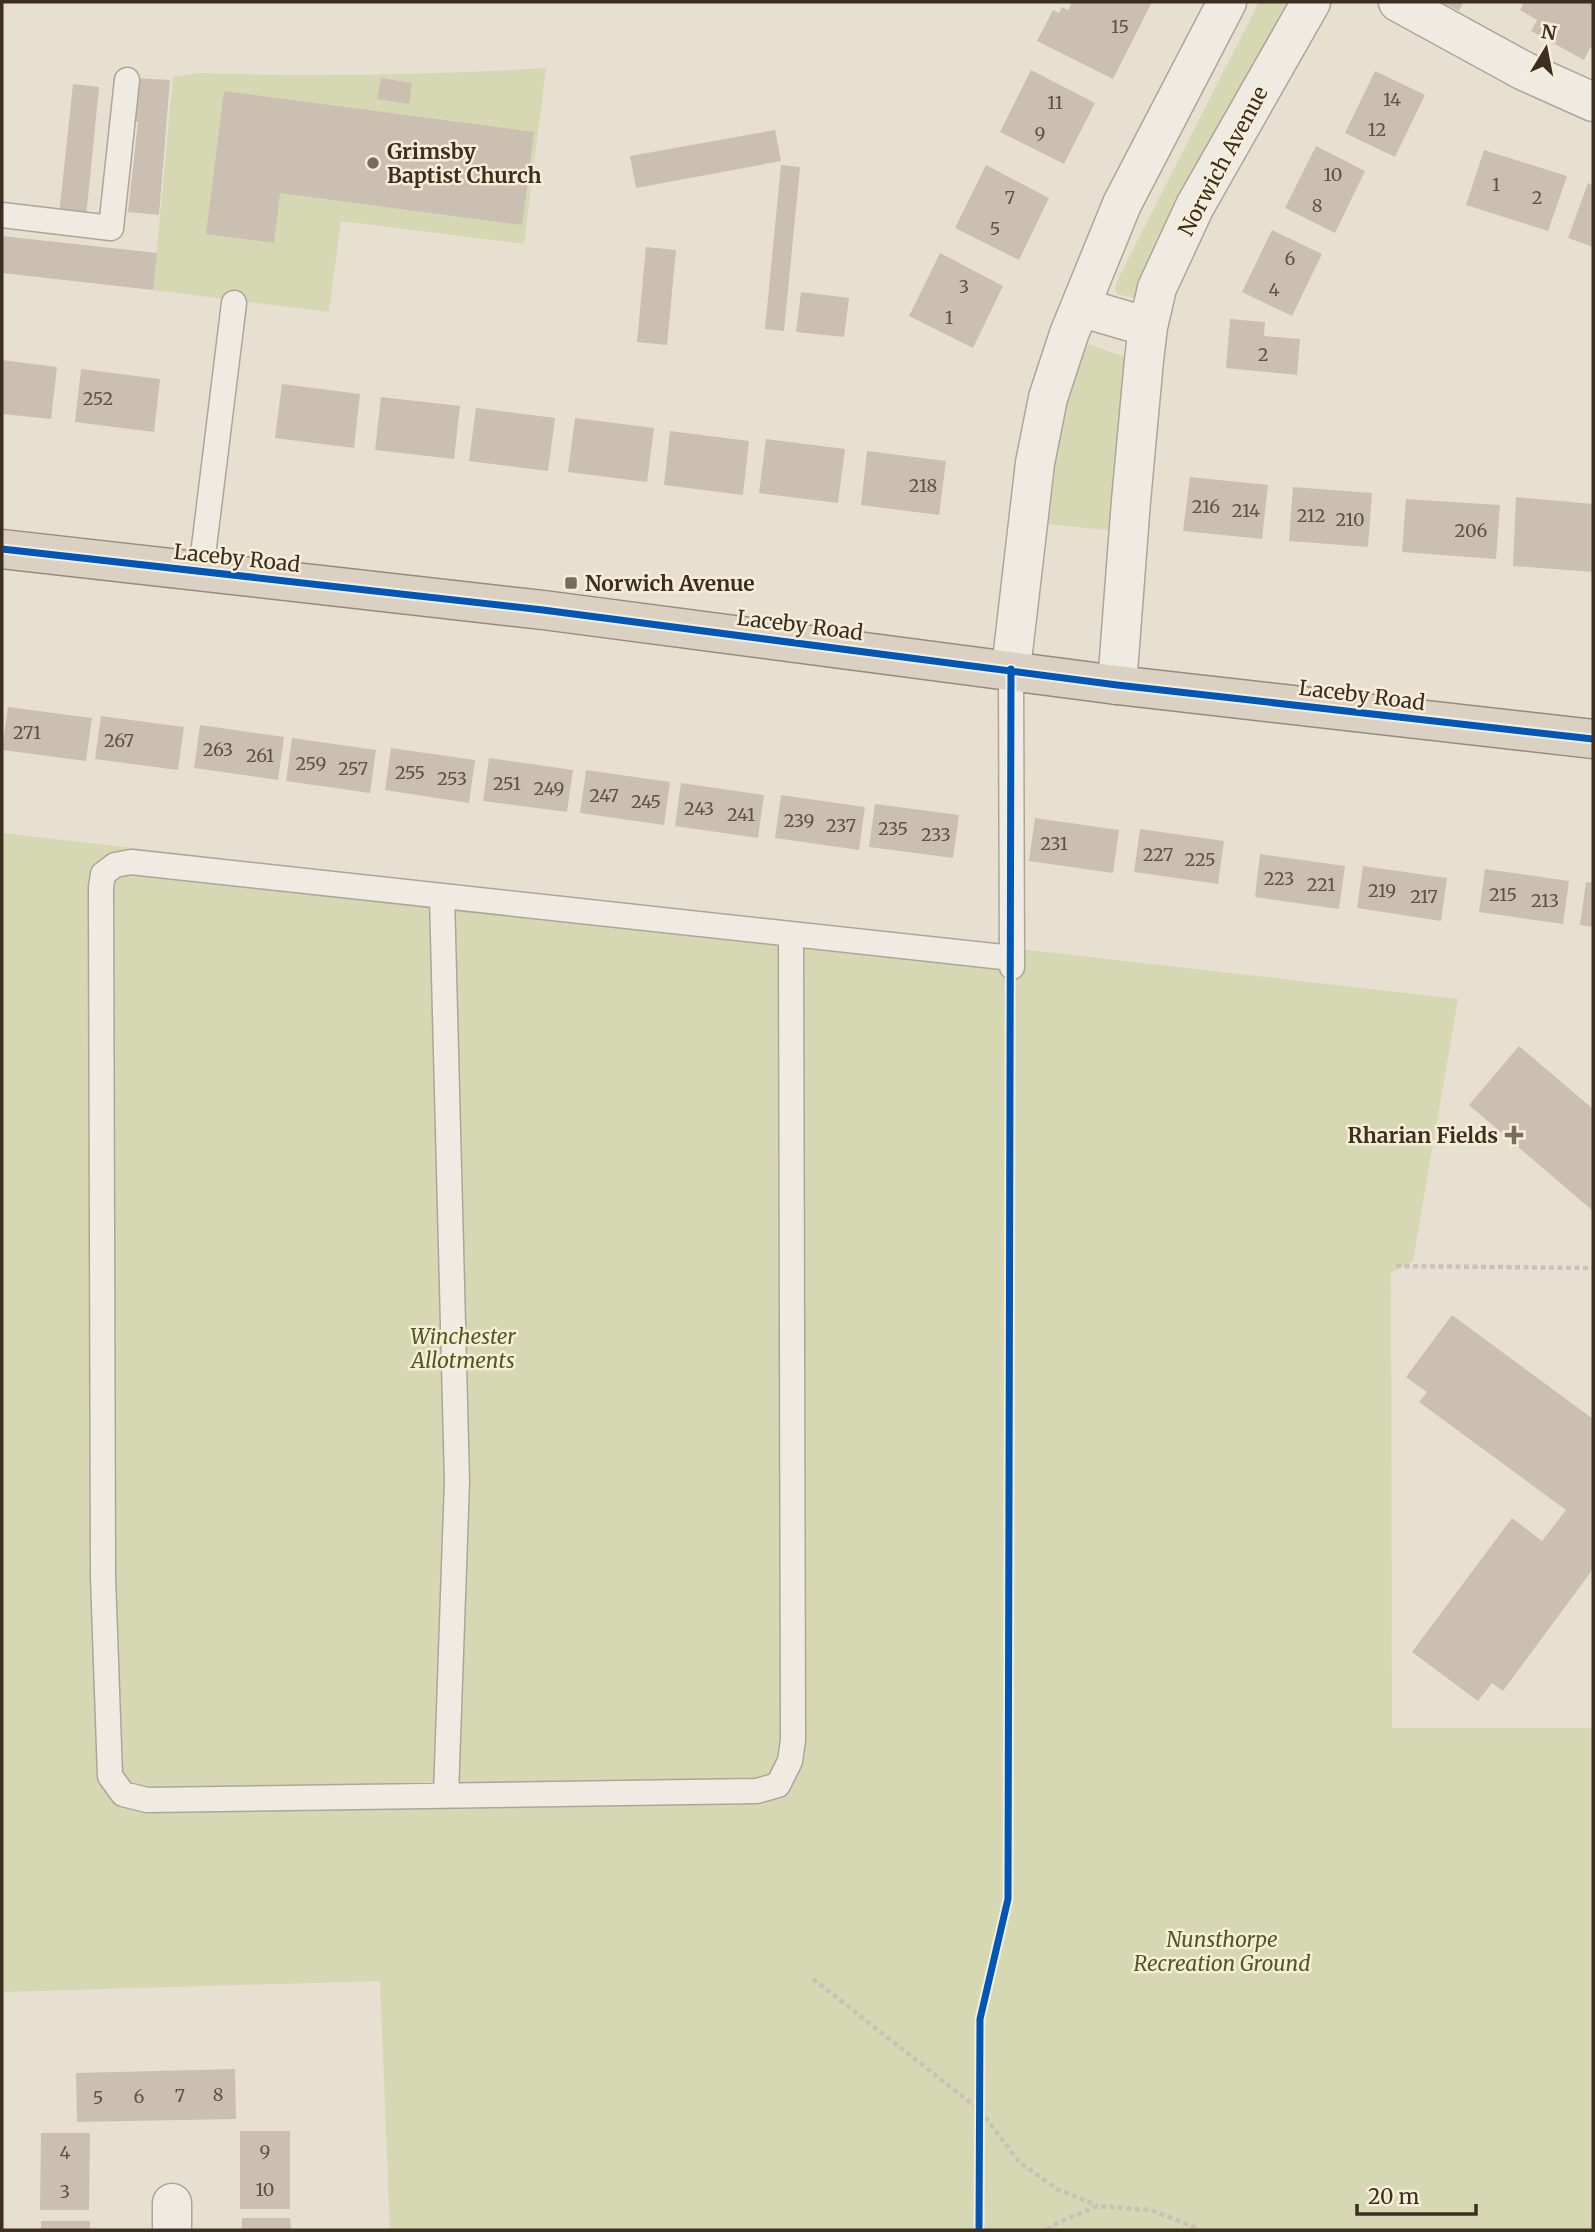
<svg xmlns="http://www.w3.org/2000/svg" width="1595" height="2232" font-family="Merriweather,serif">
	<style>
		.green { fill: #d6d7b3 }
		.building { fill: #cbbfb2 }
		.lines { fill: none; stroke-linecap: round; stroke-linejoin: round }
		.lane-casing { stroke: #ada599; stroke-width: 27 }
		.street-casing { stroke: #ada599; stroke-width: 41 }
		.highway-casing { stroke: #928b80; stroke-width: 41 }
		.path { stroke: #c8c2b9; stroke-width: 4.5; stroke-dasharray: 5 3.5; stroke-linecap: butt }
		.lane { stroke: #efebe3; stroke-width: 24 }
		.street { stroke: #efebe3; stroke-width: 38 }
		.highway { stroke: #dad1c2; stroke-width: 38 }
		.cycleway-casing { stroke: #f7eed8; stroke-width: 11 }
		.cycleway { stroke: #0057b8; stroke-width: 7 }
		.poi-dot { fill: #786c5e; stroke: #f7eed8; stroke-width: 2.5 }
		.labels { text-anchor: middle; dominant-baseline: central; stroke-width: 5; stroke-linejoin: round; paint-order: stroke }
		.number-label { font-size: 18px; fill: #605244 }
		.poi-label { font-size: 21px; font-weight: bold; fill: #3d2e20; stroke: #f7eed8; text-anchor: start }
		.street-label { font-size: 21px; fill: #3d2e20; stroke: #f7eed8 }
		.park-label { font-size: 21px; font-style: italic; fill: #4d5a26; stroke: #f7eed8 }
	</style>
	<rect width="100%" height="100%" fill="#e7e0d1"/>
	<!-- green -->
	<path class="green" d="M1259,2h28l-24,49 -123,238 -6,9 -17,-4 -2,-7 3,-8z
		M546,68l-22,176 -183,-23 -12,91 -176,-22 20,-213 25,-4c116,4 232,2 348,-5z
		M1088,344l40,14 -12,173 -68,-7c8,-61 10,-125 40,-180z
		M2,833l1456,166 -45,262 -22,12 1,455h201v502h-1203l-10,-249 -378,11z"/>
	<!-- building -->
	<path class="building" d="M1072,2h80l-39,77 -76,-38 16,-31 6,3 3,-6 6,3z
		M1441,2h22l-4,9z
		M1524,2h69v47l-3,-1 -6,12 -53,-29 6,-11 -17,-10z
		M1031,70l64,33 -31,61 -64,-32z
		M1375,71l50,24 -30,62 -50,-24z
		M135,78l35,2 -11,135 -31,-3 10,-90 -7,-1z
		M381,78l31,5 -3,21 -32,-5z
		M73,84l26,3 -13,131 -27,-3z
		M224,91l310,41 -12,93 -242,-32 -6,50 -68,-9z
		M775,130l6,31 -145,27 -6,-32z
		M1316,146l49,25 -30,62 -50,-25z
		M1484,150l83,26 -19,55 -82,-26z
		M781,165l19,2 -16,164 -19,-2z
		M986,165l63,33 -30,62 -64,-32z
		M1588,183l5,2v62l-25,-9z
		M1272,230l50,24 -30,62 -50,-24z
		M2,236l155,17 -4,37 -151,-17z
		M646,247l30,3 -9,95 -30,-3z
		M940,253l63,33 -30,62 -64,-32z
		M801,292l48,6 -5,39 -48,-5z
		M1230,319l35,3 -1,14 36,3 -3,36 -71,-7z
		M2,360l55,7 -6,52 -49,-5z
		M81,369l79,10 -6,53 -79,-10z
		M282,384l78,10 -6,54 -79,-10z
		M381,397l79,9 -6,53 -79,-9z
		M476,408l79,10 -7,53 -79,-10z
		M575,418l79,10 -7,54 -79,-10z
		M670,431l79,10 -6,54 -79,-10z
		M766,439l79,10 -7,54 -79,-10z
		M867,451l79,10 -7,54 -78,-10z
		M1190,477l78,8 -6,54 -79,-8z
		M1293,487l79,6 -4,54 -79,-6z
		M1516,497l77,7v68l-80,-6z
		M1406,499l94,6 -4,54 -94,-7z
		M8,707l84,11 -6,43 -84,-11z
		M101,716l83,11 -6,43 -83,-11z
		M200,725l84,12 -6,43 -84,-12z
		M292,738l84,12 -6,43 -84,-12z
		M391,748l84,12 -6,43 -84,-13z
		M489,758l84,12 -6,42 -84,-11z
		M586,770l84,12 -6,43 -84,-12z
		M681,783l83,12 -6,43 -83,-12z
		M781,795l84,12 -6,43 -84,-12z
		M875,804l84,11 -6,43 -84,-11z
		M1035,818l84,12 -6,43 -84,-12z
		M1140,829l84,12 -6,43 -84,-12z
		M1260,854l85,12 -6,43 -84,-12z
		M1363,866l84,12 -6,43 -84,-13z
		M1485,869l84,12 -6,43 -84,-12z
		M1586,882l7,1v44l-13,-2z
		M1519,1046l74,63v102l-124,-106z
		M1452,1315l141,104v150l-90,122 -11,-8 -14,18 -66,-49 100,-134 30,23 24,-31 -147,-108 8,-10 -21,-15z
		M235,2069l1,50 -159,3 -1,-49z
		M240,2131h50v78h-50z
		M41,2133h49l-1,77h-49z
		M242,2218h48l1,12h-49z
		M41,2221h49v9h-49z"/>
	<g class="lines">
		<!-- lane casing -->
		<g class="lane-casing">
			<path id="lane" d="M2,215l109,13 16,-148
				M201,571l33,-268
				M1011,669l1,298
				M442,896l15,585 -11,314
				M791,934l2,806 -3,21 -12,24 -21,6 -610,9 -24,-6 -13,-18 -7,-199 -2,-690 2,-13 12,-9 16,-3c293,32 587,64 881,96"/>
		</g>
		<!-- street casing -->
		<g class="street-casing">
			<path id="street" d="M1398,2l126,69 69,31
				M1080,307l68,20
				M1011,669l24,-206 13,-65 21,-64 53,-130 105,-202
				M1117,685l14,-184 13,-141 4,-33 9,-39 38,-82 116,-204
				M172,2230v-27"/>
		</g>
		<!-- highway casing -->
		<g class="highway-casing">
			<path id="highway" d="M2,549l541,61 574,75 476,54"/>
		</g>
		<!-- path -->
		<path class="path" d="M1396,1266l197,2
			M813,1979l167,131 39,52 38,27 41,17
			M1047,2230l10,-7 41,-17 53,4 50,20"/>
		<!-- lane -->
		<use href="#lane" class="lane"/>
		<!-- street -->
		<use href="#street" class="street"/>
		<!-- highway -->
		<use href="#highway" class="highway"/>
		<!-- cycleway casing -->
		<g class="cycleway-casing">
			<path id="cycleway" d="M2,549l541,61 574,75 476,54
				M979,2230l1,-211 28,-120 3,-1230"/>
		</g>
		<!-- cycleway -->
		<use href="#cycleway" class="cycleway"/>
	</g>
	<!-- markers -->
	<g class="poi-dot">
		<circle cx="373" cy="163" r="7"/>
		<rect x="564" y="576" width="14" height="14" rx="3.5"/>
		<path d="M1510.5 1124.5h7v7h7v7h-7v7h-7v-7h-7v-7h7z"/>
	</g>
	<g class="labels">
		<!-- number labels -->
		<g class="number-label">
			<text x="1120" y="26">15</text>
			<text x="1392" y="99">14</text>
			<text x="1055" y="102">11</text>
			<text x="1377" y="129">12</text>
			<text x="1040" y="133">9</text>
			<text x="1333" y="174">10</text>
			<text x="1496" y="184">1</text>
			<text x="1010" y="197">7</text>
			<text x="1537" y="197">2</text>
			<text x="1317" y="205">8</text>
			<text x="995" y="228">5</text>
			<text x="1290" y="258">6</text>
			<text x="964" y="286">3</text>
			<text x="1274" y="289">4</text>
			<text x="949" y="317">1</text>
			<text x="1263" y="354">2</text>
			<text x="98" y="398">252</text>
			<text x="923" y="485">218</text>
			<text x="1206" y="506">216</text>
			<text x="1246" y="510">214</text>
			<text x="1311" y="515">212</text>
			<text x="1350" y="519">210</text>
			<text x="1471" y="530">206</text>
			<text x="27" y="732">271</text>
			<text x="119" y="740">267</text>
			<text x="218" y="749">263</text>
			<text x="260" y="755">261</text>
			<text x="311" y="763">259</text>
			<text x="353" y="768">257</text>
			<text x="410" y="772">255</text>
			<text x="452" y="778">253</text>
			<text x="507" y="783">251</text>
			<text x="549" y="788">249</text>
			<text x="604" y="795">247</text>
			<text x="646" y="801">245</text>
			<text x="699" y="808">243</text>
			<text x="741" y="814">241</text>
			<text x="799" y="820">239</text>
			<text x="841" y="825">237</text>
			<text x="893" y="828">235</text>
			<text x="936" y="834">233</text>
			<text x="1054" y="843">231</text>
			<text x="1158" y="854">227</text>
			<text x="1200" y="859">225</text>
			<text x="1279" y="878">223</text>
			<text x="1321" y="884">221</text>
			<text x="1382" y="890">219</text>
			<text x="1503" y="894">215</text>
			<text x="1424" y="896">217</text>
			<text x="1545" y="900">213</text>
			<text x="218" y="2094">8</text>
			<text x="180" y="2095">7</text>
			<text x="139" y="2096">6</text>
			<text x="98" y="2097">5</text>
			<text x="265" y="2151">9</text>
			<text x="65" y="2152">4</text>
			<text x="265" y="2189">10</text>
			<text x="65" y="2191">3</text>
		</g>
		<!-- poi labels -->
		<g class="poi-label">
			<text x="387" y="151">Grimsby<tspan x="387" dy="24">Baptist Church</tspan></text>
			<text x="585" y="583">Norwich Avenue</text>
			<text x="1498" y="1135" text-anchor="end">Rharian Fields</text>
		</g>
		<!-- street labels -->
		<g class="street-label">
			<text transform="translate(1223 161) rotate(-62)">Norwich Avenue</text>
			<text transform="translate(237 558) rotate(6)">Laceby Road</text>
			<text transform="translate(800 625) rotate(7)">Laceby Road</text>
			<text transform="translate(1362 695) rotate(7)">Laceby Road</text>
		</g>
		<!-- park labels -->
		<g class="park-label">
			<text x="463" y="1336">Winchester<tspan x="463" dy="24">Allotments</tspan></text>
			<text x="1222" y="1939">Nunsthorpe<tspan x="1222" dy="24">Recreation Ground</tspan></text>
		</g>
	</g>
	<!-- border -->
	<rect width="1595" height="2232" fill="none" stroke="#3d2e20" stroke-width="7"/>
	<!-- north arrow -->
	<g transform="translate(1546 49) rotate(10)" stroke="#f7eed8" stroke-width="5" paint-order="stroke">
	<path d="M0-5L12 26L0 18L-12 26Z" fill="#3d2e20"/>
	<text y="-10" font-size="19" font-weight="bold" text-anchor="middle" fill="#3d2e20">N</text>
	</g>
	<!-- scale -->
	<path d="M1357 2204v10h119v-10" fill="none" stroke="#3d2e20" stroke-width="3.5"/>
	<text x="1368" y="2204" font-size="21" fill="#3d2e20" stroke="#f7eed8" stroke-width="5" paint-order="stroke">20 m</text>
</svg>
